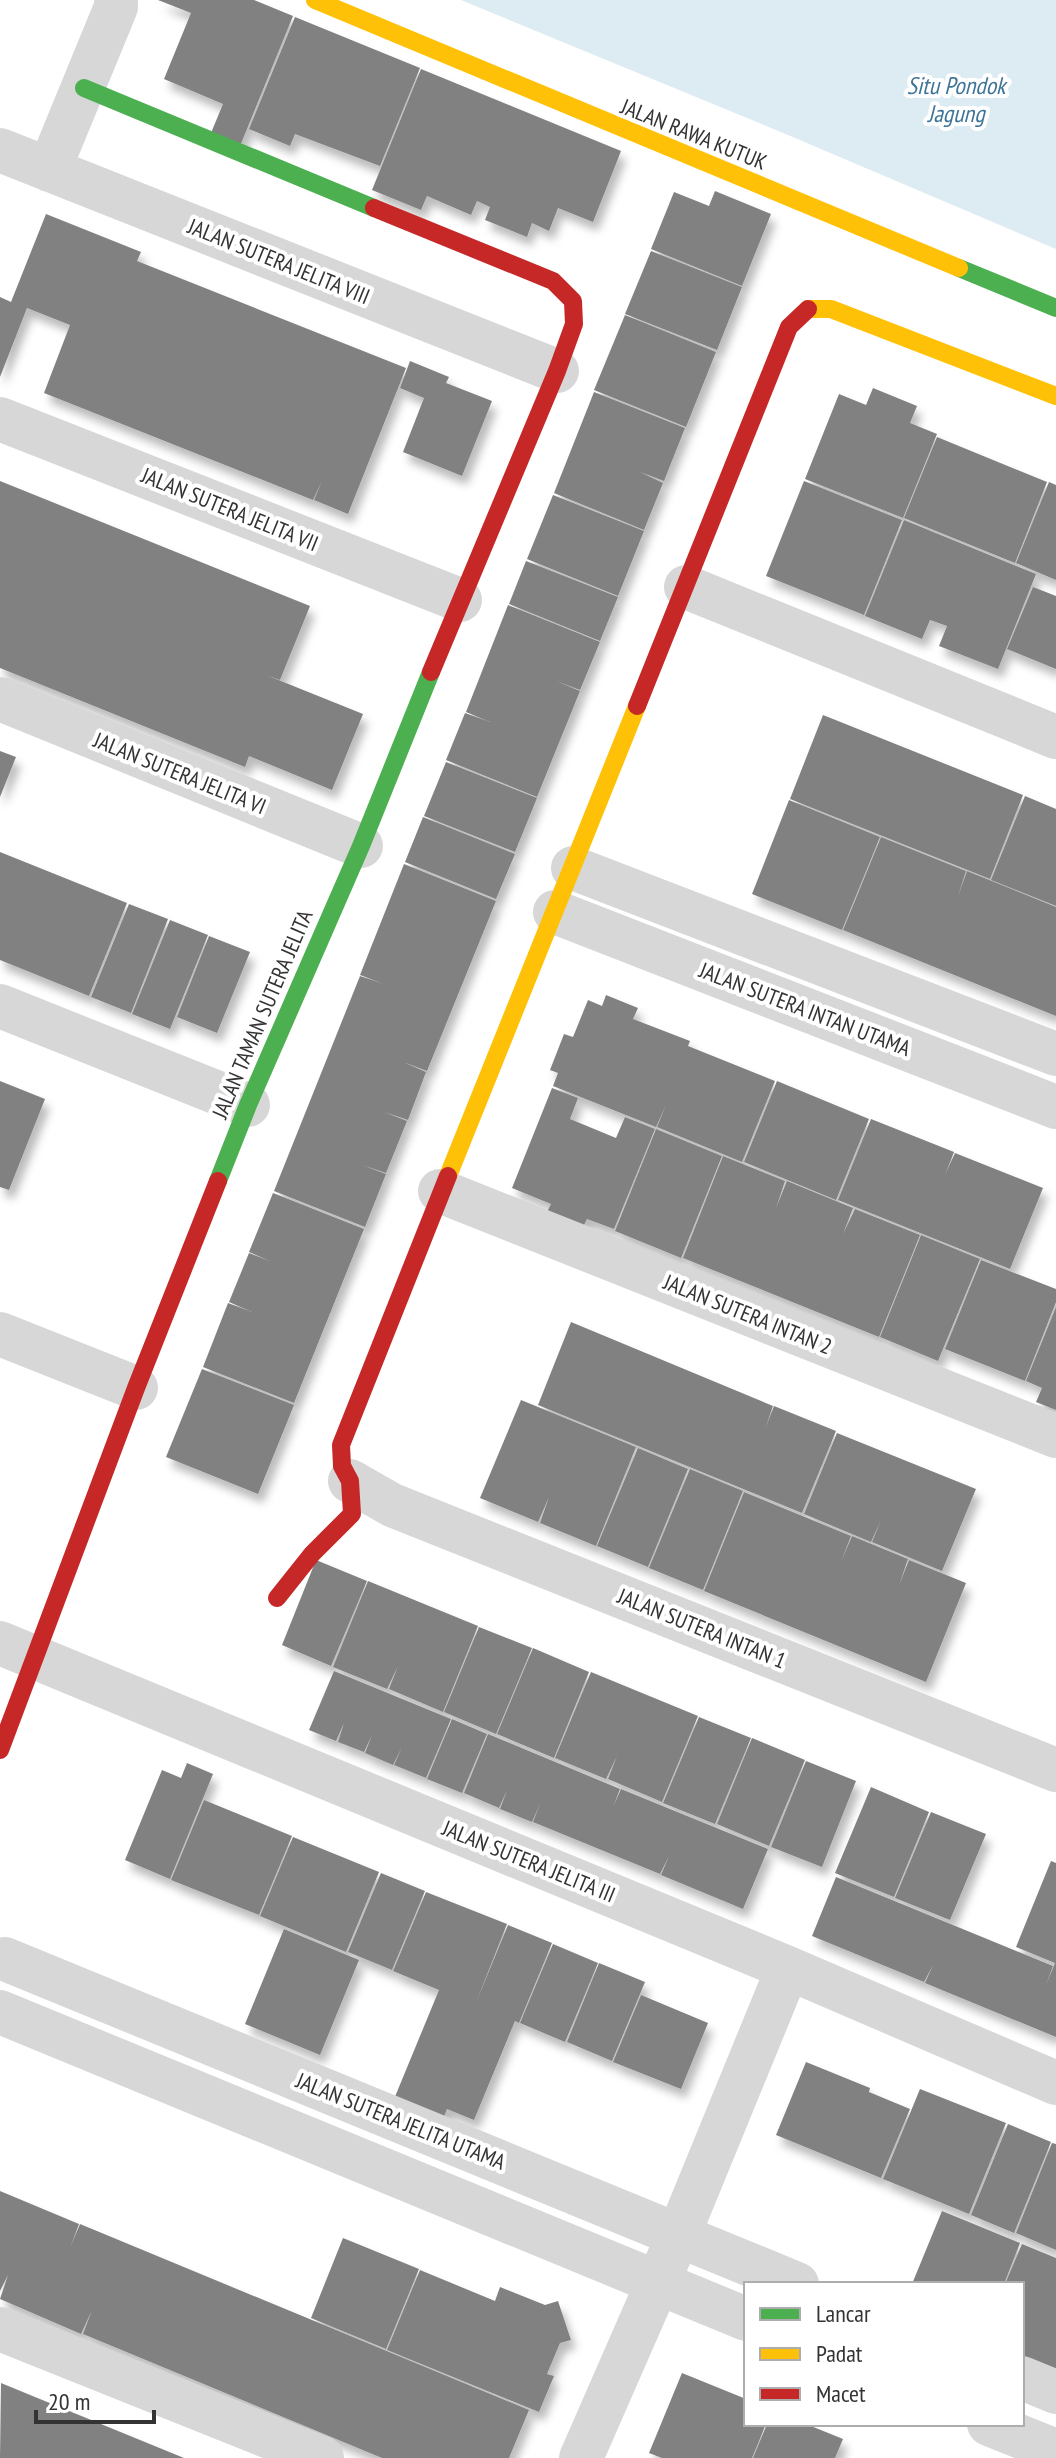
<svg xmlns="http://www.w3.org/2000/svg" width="1056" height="2458" font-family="'PT Sans Narrow',sans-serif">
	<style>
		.water { fill: #ddebf3 }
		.building { fill: #818181; filter: url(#shadow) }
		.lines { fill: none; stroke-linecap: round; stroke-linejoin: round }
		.street { stroke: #d7d7d7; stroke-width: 44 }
		.fast { stroke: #4caf50; stroke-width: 18 }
		.slow { stroke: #ffc107; stroke-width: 18 }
		.jam { stroke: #c62828; stroke-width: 18 }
		.labels { text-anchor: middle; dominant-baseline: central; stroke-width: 8; stroke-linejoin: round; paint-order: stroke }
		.street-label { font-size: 22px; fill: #333; stroke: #fff }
		.water-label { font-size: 24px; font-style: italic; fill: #3f7597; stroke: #fff }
	</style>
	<defs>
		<filter id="shadow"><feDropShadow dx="5" dy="9" stdDeviation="4" flood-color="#0004"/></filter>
	</defs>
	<rect width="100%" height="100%" fill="#fff"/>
	<!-- water -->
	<path class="water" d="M461,0h595v249l-268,-114z"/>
	<!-- building -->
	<path class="building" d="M158,0h96l39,16 -53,130 -29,-13 12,-29 -59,-25 27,-66z
		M295,17l125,51 -40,98 -85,-32 -5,12 -41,-17z
		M421,69l200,82 -28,71 -35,-14 -9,23 -17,-8 -5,14 -42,-17 5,-13 -13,-6 -6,14 -44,-19 -6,14 -49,-20z
		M715,191l56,23 -29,72 -91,-37 23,-57 35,14z
		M46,214l95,38 -4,9 269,107 -58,146 -34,-14 8,-19 -9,19 -269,-107 26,-68 -43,-17 -27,69v-80l11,5z
		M651,251l91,36 -25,63 -92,-36z
		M625,315l91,37 -30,75 -92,-37z
		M410,361l39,16 -3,6 46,18 -30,75 -59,-24 21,-54 -24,-10z
		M873,388l44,18 -7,17 27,11 -34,84 -98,-39 34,-85 27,11z
		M594,392l91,36 -21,53 -24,-9 23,11 -19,47 -90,-37z
		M937,437l110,45 -32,81 -111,-45z
		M0,481l310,125 -30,74 -14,-5 97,39 -31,76 -83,-34 -4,11 -245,-99z
		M804,481l98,39 -38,95 -98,-39z
		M1049,482l7,3v95l-40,-17z
		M553,495l91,36 -26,65 -91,-37z
		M904,520l132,54 -38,95 -59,-23 8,-20 -17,-6 -8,19 -57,-23z
		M526,561l92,36 -18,44 -91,-37z
		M1033,587l23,9v73l-49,-20z
		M508,605l92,37 -20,48 -24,-9 24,10 -43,106 -91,-37 19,-47 25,9 -24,-10z
		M823,715l200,80 -33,84 -200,-80z
		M0,751l16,6 -16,40z
		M446,762l91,36 -22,54 -91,-36z
		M1025,796l31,13v97l-65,-26z
		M789,800l91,37 -38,93 -90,-36z
		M423,817l92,37 -19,45 -91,-37z
		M881,837l85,34 -8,25 9,-25 89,36v109l-213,-86z
		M0,852l127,51 -38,93 -89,-36z
		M404,864l92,37 -69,170 -24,-9 23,10 -18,48 -24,-8 23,9 -21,52 -24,-8 24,9 -21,53 -91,-36 86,-215 24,8 -24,-9z
		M129,904l39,15 -37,94 -40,-16z
		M170,920l38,15 -38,94 -38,-15z
		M209,936l41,16 -33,81 -40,-16z
		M606,995l32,13 -5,11 57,22 -2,5 87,35 -33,81 -85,-35 9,-22 -10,22 -103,-41 5,-13 -8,-3 14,-36 9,3 15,-37 14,6z
		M0,1081l45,18 -36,91 -9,-3z
		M777,1081l92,38 -33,81 -92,-38z
		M552,1088l26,10 -8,21 46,19 9,-21 30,12 -41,100 -27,-10 -4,8 -36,-15 4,-8 -39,-16z
		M871,1119l83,33 -9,23 10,-22 88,35 -33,81 -172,-69z
		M656,1129l66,27 -41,102 -66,-27z
		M723,1156l62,25 -9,27 11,-27 66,27 -10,26 12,-25 65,26 -41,102 -196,-79z
		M273,1193l91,36 -70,174 -91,-36 25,-64 24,9 -23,-10 20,-49 23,9 -23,-10z
		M921,1235l59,24 -42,102 -58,-24z
		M981,1260l75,29v13l-31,79 -80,-32z
		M1056,1307v103l-20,-8 6,-14 -16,-7z
		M571,1322l202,84 -8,23 9,-23 62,25 -34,82 -264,-108z
		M202,1369l92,36 -36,89 -92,-37z
		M521,1400l115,47 -40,99 -56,-23 9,-26 -11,25 -58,-24z
		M837,1433l139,56 -34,82 -70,-29 9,-22 -10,22 -67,-28z
		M638,1448l50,21 -40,98 -51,-21z
		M690,1469l53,22 -40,99 -54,-22z
		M744,1492l107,44 -10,26 11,-26 56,23 -9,26 10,-25 57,23 -40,99 -222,-91z
		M316,1560l51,21 -36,85 -49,-21z
		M368,1581l110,45 -35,86 -54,-23 9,-23 -11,23 -54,-22z
		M479,1627l53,21 -36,86 -52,-22z
		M533,1648l56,24 -35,86 -57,-24z
		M334,1671l117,48 -25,59 -32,-13 8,-18 -9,18 -28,-12 7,-18 -8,17 -26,-10 6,-19 -8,18 -27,-11z
		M591,1672l107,44 -36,86 -54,-23 9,-23 -11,23 -51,-21z
		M699,1717l52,21 -36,86 -52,-21z
		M452,1719l35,15 -25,59 -35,-14z
		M488,1734l132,55 -7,18 8,-18 147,60 -25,60 -82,-34 8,-19 -9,18 -127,-52 7,-18 -8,18 -32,-13 7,-19 -8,18 -35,-15z
		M752,1738l53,22 -36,86 -52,-22z
		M806,1761l50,20 -34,86 -51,-20z
		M187,1763l26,11 -43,105 -45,-19 37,-90 19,8z
		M871,1787l58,25 -35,85 -59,-24z
		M204,1800l88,36 -33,79 -88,-35z
		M931,1812l55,22 -36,86 -55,-22z
		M293,1837l86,35 -33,80 -86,-36z
		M1051,1861l5,2v174l-131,-54 8,-18 -9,17 -112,-46 24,-59 217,89 -7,19 9,-22 -39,-16z
		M381,1873l44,18 -33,79 -44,-18z
		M426,1892l81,32 -32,81 33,-80 44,18 -33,80 -4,-2 -41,99 -27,-11 -6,15 -49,-20 47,-114 -46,-19z
		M284,1929l75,31 -39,95 -75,-31z
		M553,1944l45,19 -33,79 -45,-19z
		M599,1963l46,19 -33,79 -45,-19z
		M641,1995l67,28 -27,66 -68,-27z
		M806,2062l64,26 -1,4 41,17 -29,69 -105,-43z
		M920,2089l86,34 -37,91 -86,-35z
		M1008,2124l43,18 -37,91 -43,-18z
		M1052,2143l4,1v106l-40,-17z
		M0,2191l79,33 -9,24 10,-24 449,186 -20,48h-127l-299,-124 9,-24 -11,24 -81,-35 8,-24 -8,16z
		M942,2211l78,32 -16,41h-92z
		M343,2238l76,31 -33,80 -75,-31z
		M1022,2244l34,14v114l-34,-14v-74h-17z
		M420,2270l75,31 5,-14 45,18 13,-4 13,39 -11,3 -13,31 7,2 -15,36 -152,-62z
		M682,2373l64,26v25h20l-14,34h-90l-13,-5z
		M1,2383l34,14 149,61h-184z
		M767,2424h39l37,15 -8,19h-82z"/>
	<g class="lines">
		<!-- street -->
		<path class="street" d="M0,150l557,221
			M49,170l67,-163v-7
			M0,419l460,181
			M686,587l370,150
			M0,699l361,147
			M573,868l483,186
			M555,912l501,195
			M0,1006l248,99
			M440,1191l616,245
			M0,1334l136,54
			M350,1481l42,24 664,265
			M0,1643l788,325 268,115
			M5,1959l792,325
			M0,2012l746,307
			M0,2329l322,129
			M1022,2378l34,14
			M989,2424l67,27
			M581,2458l98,-224 109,-266"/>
		<!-- fast -->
		<path class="fast" d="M84,88l290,120
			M959,268l97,40
			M218,1181l30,-76 113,-259 70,-174"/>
		<!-- slow -->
		<path class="slow" d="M315,0l644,268
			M808,309h23l225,87
			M448,1176l189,-470"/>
		<!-- jam -->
		<path class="jam" d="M374,208l179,73 20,20 1,23 -17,47 -126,301
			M637,706l152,-379 19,-18
			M277,1598l35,-44 40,-40 -2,-33 -8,-15 -1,-21 107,-269
			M0,1750l136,-362 82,-207"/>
	</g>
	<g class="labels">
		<!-- street labels -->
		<g class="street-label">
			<text transform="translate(694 134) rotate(22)">JALAN RAWA KUTUK</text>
			<text transform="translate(279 261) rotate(22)">JALAN SUTERA JELITA VIII</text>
			<text transform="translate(230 509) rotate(22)">JALAN SUTERA JELITA VII</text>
			<text transform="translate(180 773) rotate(22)">JALAN SUTERA JELITA VI</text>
			<text transform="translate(805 1009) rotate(21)">JALAN SUTERA INTAN UTAMA</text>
			<text transform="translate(262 1014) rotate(-67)">JALAN TAMAN SUTERA JELITA</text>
			<text transform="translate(748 1314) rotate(22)">JALAN SUTERA INTAN 2</text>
			<text transform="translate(702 1628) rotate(22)">JALAN SUTERA INTAN 1</text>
			<text transform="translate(529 1861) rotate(22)">JALAN SUTERA JELITA III</text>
			<text transform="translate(401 2121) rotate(22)">JALAN SUTERA JELITA UTAMA</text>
		</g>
		<!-- water labels -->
		<g class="water-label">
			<text x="956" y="85">Situ Pondok<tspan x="956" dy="28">Jagung</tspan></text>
		</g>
	</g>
	<!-- legend -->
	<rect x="744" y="2282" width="280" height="144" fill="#ffffff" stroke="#adadad" stroke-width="2"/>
	<rect x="760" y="2308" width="40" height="12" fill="#4caf50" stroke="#adadad" stroke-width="2"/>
	<text x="816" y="2322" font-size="24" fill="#333333">Lancar</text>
	<rect x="760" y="2348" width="40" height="12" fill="#ffc107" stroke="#adadad" stroke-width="2"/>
	<text x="816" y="2362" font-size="24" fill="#333333">Padat</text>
	<rect x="760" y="2388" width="40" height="12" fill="#c62828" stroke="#adadad" stroke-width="2"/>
	<text x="816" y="2402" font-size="24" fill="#333333">Macet</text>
	<!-- scale -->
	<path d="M36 2410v12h118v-12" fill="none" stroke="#333333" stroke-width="4"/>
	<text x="48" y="2410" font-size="24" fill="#333333" stroke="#ffffff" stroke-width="6" paint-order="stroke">20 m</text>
</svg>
